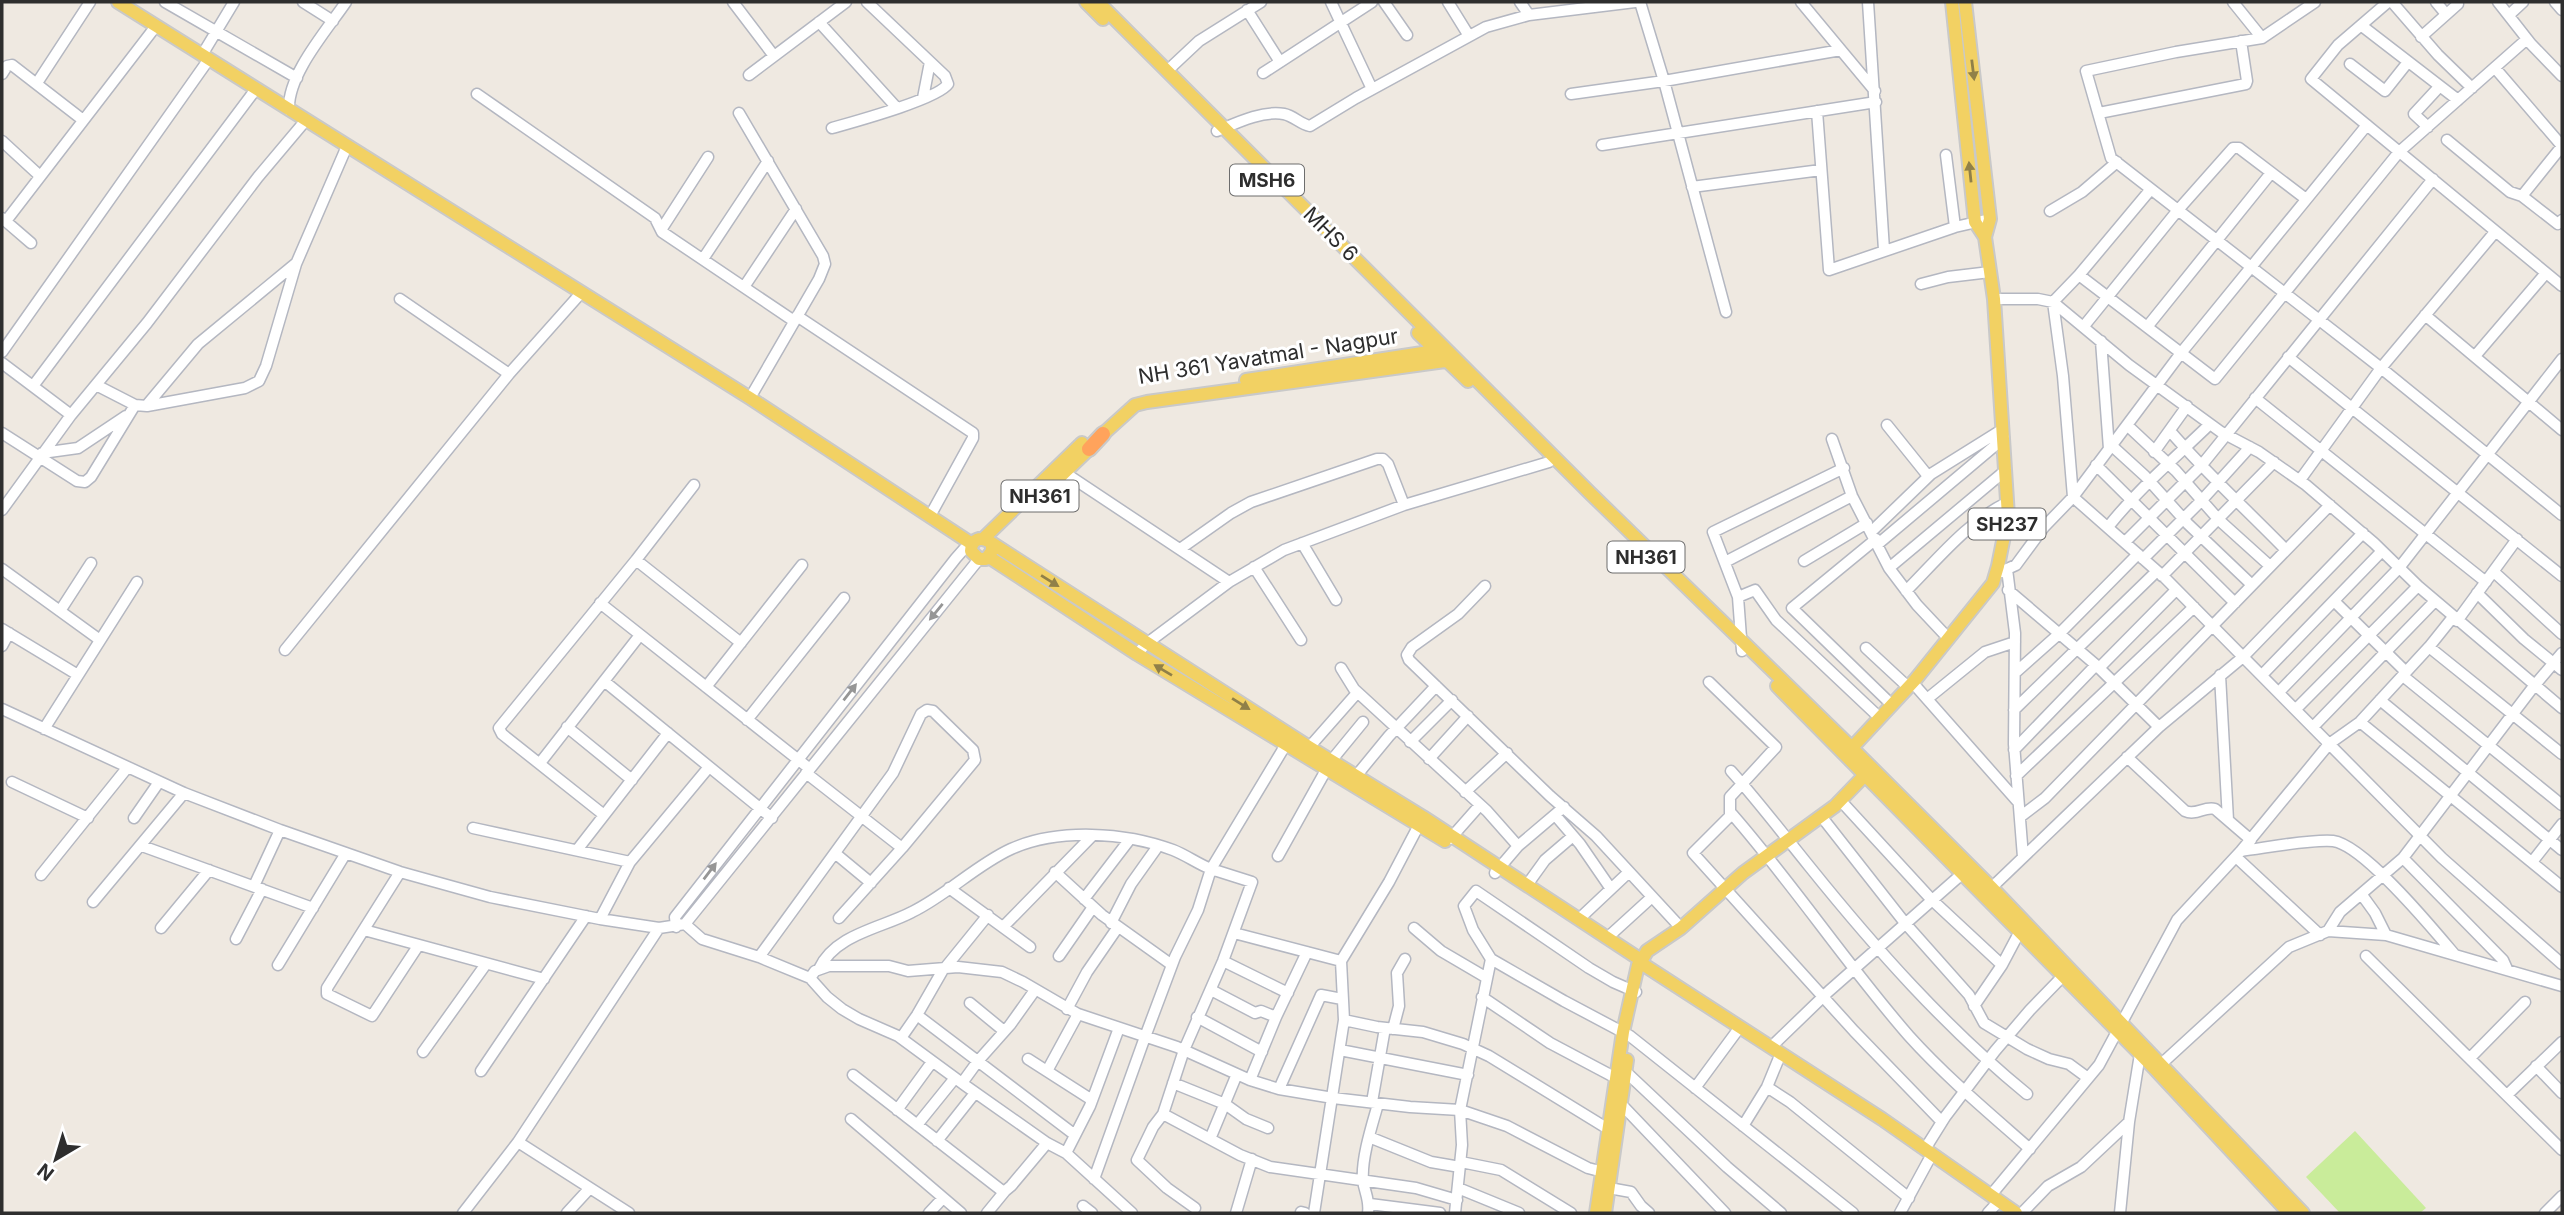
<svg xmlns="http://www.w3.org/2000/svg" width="2564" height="1215" font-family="Inter,sans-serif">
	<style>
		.pitch { fill: #c9ec9a }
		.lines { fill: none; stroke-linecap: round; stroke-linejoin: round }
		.minor-casing { stroke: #b4b7c1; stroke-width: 13 }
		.major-casing { stroke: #c9c9c9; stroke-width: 16 }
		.highway-casing { stroke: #c9c9c9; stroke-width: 18 }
		.minor { stroke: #fff; stroke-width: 10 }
		.major { stroke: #f2d163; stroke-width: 12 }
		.highway { stroke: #ffa35c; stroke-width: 14 }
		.oneway { fill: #908048 }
		.oneway2 { fill: #969696 }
		.labels { text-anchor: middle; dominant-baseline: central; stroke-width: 6; stroke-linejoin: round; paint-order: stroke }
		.shield { fill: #fff; stroke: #6d6d6d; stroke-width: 2 }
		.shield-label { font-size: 19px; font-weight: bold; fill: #2e2e2e }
		.street-label { font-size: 21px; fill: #2e2e2e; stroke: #fff }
	</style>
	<rect width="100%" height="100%" fill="#efe9e1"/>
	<!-- pitch -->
	<path class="pitch" d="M2355,1131l71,77 -6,5h-80l-34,-36z"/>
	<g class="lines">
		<!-- minor casing -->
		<g class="minor-casing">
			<path id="minor" d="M165,2l132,76
				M303,2l30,19
				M733,2l41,54
				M1331,2l41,87
				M1384,2l23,33
				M1448,2l21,34
				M1520,2l9,13
				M1640,2l24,79 62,231
				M1801,2l74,89
				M1868,2l16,248
				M2233,2l29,36
				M2315,2l-53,36 -86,14 -90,19 25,87 270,210 181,147
				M2388,2l-50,43 -27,34 251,207
				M2392,2l46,53 34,33
				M2436,2l10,12
				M2498,2l33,42 31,32
				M2555,2l7,8
				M1247,10l33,52
				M2509,15l14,-13
				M819,22l78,86
				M2362,26l96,74
				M2421,37l37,-33
				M202,55l32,-53
				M2350,64l35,27 23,-29
				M2495,68l67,78
				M1167,71l32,-30 62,-39
				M1263,73l109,-71
				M2,74l5,-8 5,-1 71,55
				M749,75l97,-73
				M37,83l53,-81
				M477,94l178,124 7,14 132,89
				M1571,94l93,-13 177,-31
				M923,98l7,-36
				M289,110c-2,-35 38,-80 57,-108
				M1817,111l12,159 126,-43 35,-8
				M739,113l84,143 2,8 -6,15 -69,119
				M2099,113l147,-29 1,-3 -6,-40
				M2428,127l-14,-13 25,-27
				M832,128c21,-6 106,-29 116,-44l-3,-8 -78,-74
				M1217,131c19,-8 46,-21 67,-17 10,2 16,10 26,12l46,-28 130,-71 43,-12 106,-13
				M2447,140l63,52 12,4 36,28 4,-4
				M2,141l38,35
				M1602,145l274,-43
				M1946,155l9,72
				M1692,187l129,-17
				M2151,189l-72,86 -26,27 10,74 10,121 92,81 277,280 120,106
				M2522,196l40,-50
				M2050,211l32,-19 35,-30
				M2,218l29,25
				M6,221l150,-195
				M661,230l47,-73
				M703,259l65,-98
				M2079,275l136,104 184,-227 128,-113
				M1921,284l27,-7 42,-5
				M744,287l52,-78
				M400,299l109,75
				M1994,299h44l15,3 76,63 92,67 38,20 47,33 68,58 44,43 144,122
				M2425,315l137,115
				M797,316l176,117v5l-43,78
				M2084,326l94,-116 55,-62h6l67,51
				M2147,327l124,-154
				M2101,341l8,108
				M2,352l207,-293
				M2475,356l71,-83
				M2288,357l274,219
				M2,363l69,52
				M96,385l39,20 12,1 98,-18 14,-7 7,-15 30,-102 51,-118
				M33,386l223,-297
				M2255,398l231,184
				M147,405l51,-61 97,-80
				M1887,425l41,51
				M2128,426l48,45 43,49 51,46
				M2170,431c36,42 77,79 116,119
				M2,433l75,48 8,1 6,-5 44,-72
				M1832,439l20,57 37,72 28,37 31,33
				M2111,445l34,31 43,48 64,61
				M2154,452l33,-46
				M42,453l36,-5 48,-32
				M2096,465l139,138
				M1065,473l164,109
				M2300,480l81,-112 114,-136
				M2,510l69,-95 76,-92 111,-146 48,-57
				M2108,527c30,-38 67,-69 102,-103
				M1872,531l59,-57 72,-45
				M1876,539l-84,69 100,97
				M2125,542l76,-76 232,-287
				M1302,543l34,57
				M1878,544l126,-106
				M1180,549l51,-36 20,-11 126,-43h6l5,5 16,41
				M2143,559l59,-59 48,-53
				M636,560l105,83
				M1804,561l63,-38
				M1725,562l127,-66
				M1254,567l47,73
				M1889,568l117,-98
				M2,569l98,71
				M2007,569l8,64 -1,111 9,113
				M2494,572l68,62
				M1996,574l20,-9 28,-38 29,-30 108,-144 186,-228
				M2162,576l112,-114
				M1485,586l-27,28 -46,33 -5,8 2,5 141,136 46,40 85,92
				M2008,590l88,75 63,62
				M1906,591c32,-32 61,-69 102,-89
				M2477,593l47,46 38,31
				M1738,597l17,-7 21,30 104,98
				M2334,601l72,71
				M600,603l210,166
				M60,611l31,-48
				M2457,621l60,-82
				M2,629l76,46
				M2,646l7,-13
				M2429,647l133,107
				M1866,648l42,39
				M285,650l224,-276 72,-81
				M1742,651l-4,-54 -25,-65 131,-64
				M1137,654l9,-10 83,-62 55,-32 120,-45 145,-43
				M1341,668l13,21 133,122 31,35
				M2099,668l77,-78
				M2015,673l45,-40 78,-79
				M2220,675l8,145
				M2262,675l120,-124
				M2403,676l159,129
				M604,681l168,137
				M1709,682l67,65 -46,50v19
				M1912,682l106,120
				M706,687l96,-122
				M2279,692l120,-124 163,-209
				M1927,699l58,-47 30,-10
				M2380,700l182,150
				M2,709l182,84 96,37 120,42 90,25 110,22 59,9 26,-4 294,-365
				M2296,709l122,-123
				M2014,710l143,-139
				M747,720l97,-122
				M2360,722l202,165
				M567,727l65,53
				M2313,727l122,-126
				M44,729l93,-147
				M1410,742l42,-42
				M2014,750l82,-85
				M1305,752l52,-59
				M2127,757l58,54c11,5 19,-5 30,-2l36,31
				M1429,759l39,-43
				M1331,761l32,-39
				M540,763l100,-128
				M1731,771c27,30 52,63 78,95 66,82 137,162 218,228
				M806,773l96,75
				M2016,776l178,-169
				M1352,781l37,-45 47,-50
				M12,782l76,36
				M1465,792l42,-39
				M1840,800l91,99 71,66
				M604,815l-102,-81 -3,-6 137,-168 58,-75
				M1555,815l25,29 31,45
				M1821,816l84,107 64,72 15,28 43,26 22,10 20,5 19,14
				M2020,817l25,-19 285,-293
				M134,818l25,-36
				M473,828l157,34
				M1450,839l30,-34
				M142,846l171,62
				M577,850l91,-117
				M2241,851c24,-3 69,-12 92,-10 31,4 100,88 122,114
				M836,854l35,29
				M1278,856l48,-86
				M2236,857l84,78
				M2403,858l100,102 4,9
				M2532,862l30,-38
				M400,872l-73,116v6l45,22 46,-70
				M1055,872l47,43 70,50
				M1495,873l23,-27 46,-39
				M41,875l86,-107
				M1527,885l18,-25 28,-24
				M254,886l26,-56
				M949,888l81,59
				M1987,892l172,-165 84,-70 120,-124
				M2362,895l13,18 11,22
				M1084,899l46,-60
				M93,902l91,-109
				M600,919l30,-57 79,-95
				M1579,919l50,-47
				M1111,923l20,-39 27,-38
				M685,924l17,15 57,18 51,21 5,-7 14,-5h60l19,5 50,-4 44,5 21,10 55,32 99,33 73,33 29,9 54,9 77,9 50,3 47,16 81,42 19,5
				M1004,926l88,-90
				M676,927l-1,-10 281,-359 8,-9 7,-1
				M161,928l48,-58
				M1414,928l27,23 46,27
				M364,930l180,49
				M2328,931l12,-19 63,-54 131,-172 28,-33
				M1234,933l107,28
				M1607,938l45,-41
				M236,939l26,-50
				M1059,956l34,-49
				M2366,956l196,194
				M759,957l134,-184 28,-59 6,-4 6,1 40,39 2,10 -73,88 -63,70
				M1491,959l73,42 66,35 223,177
				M1223,961l65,32
				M278,965l68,-112
				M945,968l43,-53
				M819,969c16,-35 63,-41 93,-57 35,-17 64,-47 99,-63 47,-21 114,-17 162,1 13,5 25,14 38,19l-13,41 -23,47 -30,80 -51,142
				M810,978l17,19 15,12 17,10 39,17 68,50 81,57 19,10 66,60
				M1211,990l44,23 6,-2 15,6
				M1482,997l68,46 66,35
				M970,1003l34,28
				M1974,1006l28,-41 18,-34
				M1067,1009l20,-37 31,-45
				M917,1015l158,120
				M1197,1017l65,35
				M1344,1020l33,7 46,5 40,12 26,12 124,76
				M1393,1029l6,-23 -2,-33 8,-14
				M901,1038l16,-23 27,-47
				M1771,1047l58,-56 134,-118
				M1340,1050l128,25
				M423,1052l63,-88
				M2470,1058l55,-56
				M1028,1059l64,41
				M2536,1066l26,27
				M2158,1067l131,-120 39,-16 58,4 176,51
				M481,1071l105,-155
				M1047,1071l31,-57
				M1626,1072l101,95 54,46
				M853,1075l148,115 4,1 6,-5 36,-43
				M1250,1080l26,-63 31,-65
				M962,1083l16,-22 32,-36 25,-35
				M1173,1083l52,21 21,15 22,9
				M1767,1087l23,15 119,96
				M1695,1088l45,-61
				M1279,1089l42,-94 21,4
				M2507,1095l55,-53
				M1372,1102l13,-74
				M1621,1104l104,109
				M897,1110l35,-48
				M1163,1114l77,41 30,12 146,21 41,12
				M851,1119l110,94
				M1942,1122l-88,-91 -161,-178 39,-39c62,71 115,151 177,222 37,41 79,76 121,113
				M917,1125l38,-47
				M1743,1126l24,-39 14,-34
				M1369,1137l62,25 29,5
				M1210,1139l27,-65
				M937,1141l38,-48
				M518,1142l111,71
				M1925,1149l20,-32 50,-66 35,-41 33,-34
				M1066,1153l24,-47 29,-78
				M1461,1162l40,8 70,43
				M1458,1188l61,25
				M1609,1188l22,4 10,14 8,7
				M1991,1195l108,-130 78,-145 64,-69 88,-107 31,-22 69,-75 24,-30
				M1370,1204l70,9
				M1083,1206l9,7
				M1195,1208l-28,-20 -30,-28 16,-33 10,-13 21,-64 39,-89 29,-79 -41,-13 77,-128
				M1301,1212l4,1
				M463,1213l55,-71 141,-214
				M567,1213l22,-24
				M929,1213l14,-15
				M987,1213l18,-22
				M1236,1213l16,-54
				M1314,1213l30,-193 -3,-59 48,-79 32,-61
				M1368,1213c2,-12 -3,-20 -5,-32 -2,-22 9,-56 15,-77
				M1455,1213l7,-68 -2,-35 31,-151 -18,-29 -9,-24 12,-15 113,77 24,14 23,10
				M1900,1213l32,-59
				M1988,1213l11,-12
				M2022,1213l26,-27 33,-19 48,-45
				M2120,1213l9,-91 11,-68 3,-4
				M2545,1213l17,-17"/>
		</g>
		<!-- major casing -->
		<g class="major-casing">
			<path id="major" d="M118,2l632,396 222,146
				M1086,2l17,17
				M1098,2l492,491 262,255 140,140 311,325
				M1952,2l23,220 10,15
				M1418,333l50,48
				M1246,380l196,-30
				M1103,434l32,-29 12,-3 298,-41 5,-3
				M1034,502l55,-53
				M984,538l98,-95
				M992,545v6l-6,8h-7l-8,-8c0,-12 10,-15 19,-9l319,205 114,70 218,143
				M989,557l148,97 308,187
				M1777,686l378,383 134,144
				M1848,752l67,-72 78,-97 5,-17 10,-50 -14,-217 -9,-62 5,-18 -25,-217
				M1642,960l5,-9 34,-23 62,-55 92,-67 30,-31
				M1644,965l238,154 134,94
				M1596,1213l27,-181 15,-67
				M1605,1213l22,-153"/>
		</g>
		<!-- highway casing -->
		<g class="highway-casing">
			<path id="highway" d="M1089,449l14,-15"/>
		</g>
		<!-- minor -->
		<use href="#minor" class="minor"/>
		<!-- major -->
		<use href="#major" class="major"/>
		<!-- highway -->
		<use href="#highway" class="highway"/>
	</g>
	<!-- one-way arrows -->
	<defs><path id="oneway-solid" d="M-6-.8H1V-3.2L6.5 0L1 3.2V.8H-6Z" transform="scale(1.75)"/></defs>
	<g class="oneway">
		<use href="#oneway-solid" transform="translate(1973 70) rotate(83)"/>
		<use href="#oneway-solid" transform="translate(1970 172) rotate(-96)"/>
		<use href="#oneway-solid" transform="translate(1050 581) rotate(32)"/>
		<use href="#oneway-solid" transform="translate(1163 670) rotate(-149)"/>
		<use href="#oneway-solid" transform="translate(1241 704) rotate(32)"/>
	</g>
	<g class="oneway2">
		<use href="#oneway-solid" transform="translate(936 612) rotate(129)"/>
		<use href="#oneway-solid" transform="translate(850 692) rotate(-52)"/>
		<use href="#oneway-solid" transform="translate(710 871) rotate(-53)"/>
	</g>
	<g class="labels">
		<!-- shield labels -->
		<g class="shield">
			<rect x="1230" y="164.5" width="74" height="31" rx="5"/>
			<rect x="1001.5" y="480.5" width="77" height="31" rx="5"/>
			<rect x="1968.5" y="508.5" width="77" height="31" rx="5"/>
			<rect x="1607.5" y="541.5" width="77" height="31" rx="5"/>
		</g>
		<g class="shield-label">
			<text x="1267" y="180">MSH6</text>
			<text x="1040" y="496">NH361</text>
			<text x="2007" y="524">SH237</text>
			<text x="1646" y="557">NH361</text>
		</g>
		<!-- street labels -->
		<g class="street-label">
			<text transform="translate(1331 234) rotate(45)">MHS 6</text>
			<text transform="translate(1268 356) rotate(-9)">NH 361 Yavatmal - Nagpur</text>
		</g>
	</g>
	<!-- border -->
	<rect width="2564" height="1215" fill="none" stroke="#2e2e2e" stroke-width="7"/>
	<!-- north arrow -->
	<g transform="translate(56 1159) rotate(218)" stroke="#ffffff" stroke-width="5" paint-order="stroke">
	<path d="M0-5L12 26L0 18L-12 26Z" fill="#2e2e2e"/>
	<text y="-10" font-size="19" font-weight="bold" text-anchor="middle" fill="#2e2e2e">N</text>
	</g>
</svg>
